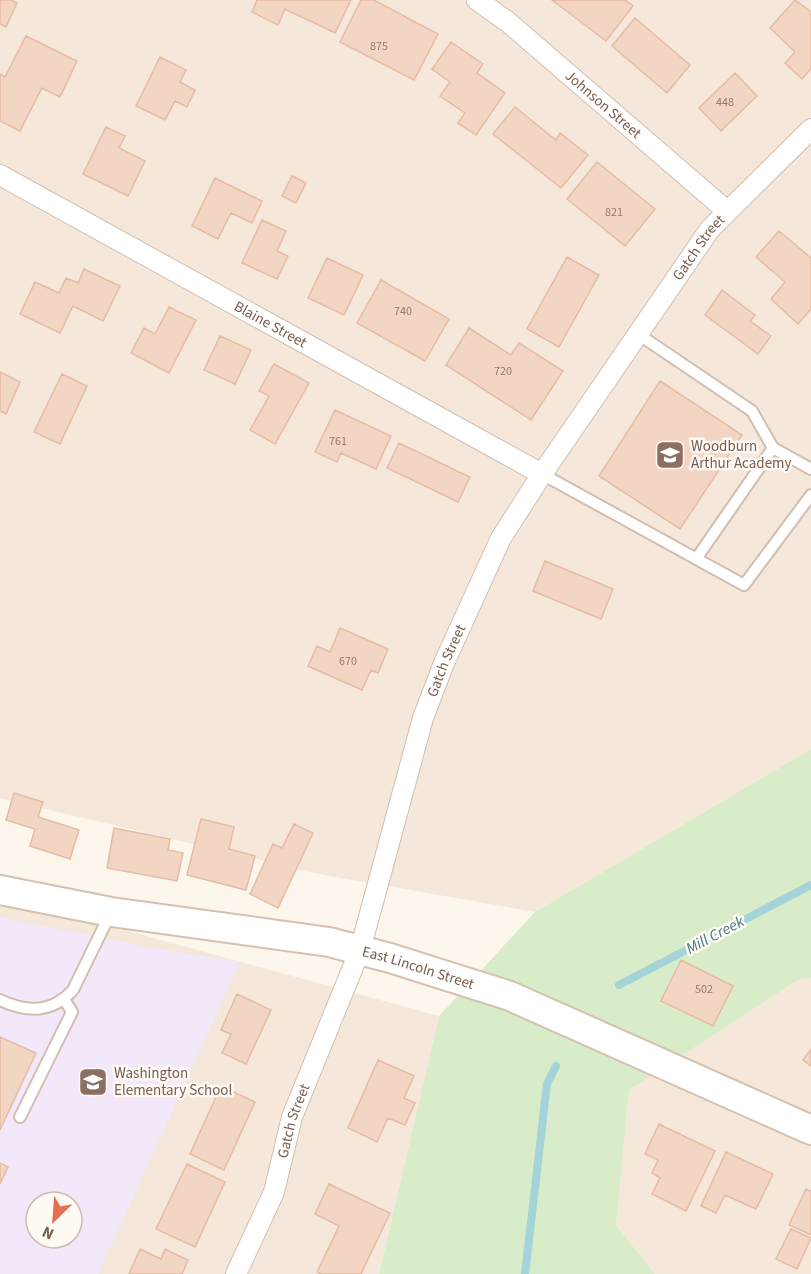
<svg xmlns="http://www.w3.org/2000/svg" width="811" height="1274" font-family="'Source Sans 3',sans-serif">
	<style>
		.residential { fill: #f5e8da; fill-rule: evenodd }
		.education { fill: #f3e8fa; fill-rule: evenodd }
		.green { fill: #d8ecc9 }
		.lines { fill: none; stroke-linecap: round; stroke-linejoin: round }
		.stream { stroke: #a5d3da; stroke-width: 8 }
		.building { fill: #f3d5c3; stroke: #e6bba3; stroke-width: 1.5 }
		.lane-casing { stroke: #d1beb0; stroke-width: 14 }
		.street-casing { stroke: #d1beb0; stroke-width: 22 }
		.secondary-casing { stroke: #d6c0b0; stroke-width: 32 }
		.lane { stroke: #fff; stroke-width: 10 }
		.street { stroke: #fff; stroke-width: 20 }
		.secondary { stroke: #fff; stroke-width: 28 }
		.labels { text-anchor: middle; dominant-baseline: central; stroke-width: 5; stroke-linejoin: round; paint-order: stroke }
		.number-label { font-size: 12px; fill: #987a6a }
		.street-label { font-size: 15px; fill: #7a5c4d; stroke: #fffaf3 }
		.education-label { font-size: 15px; fill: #785e54; stroke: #fffaf3; text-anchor: start }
		.water-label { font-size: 16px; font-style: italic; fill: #437c86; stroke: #fffaf3 }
	</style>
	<rect width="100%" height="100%" fill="#fdf6ec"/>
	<!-- residential -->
	<path class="residential" d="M0,0h811v749l-276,163 -222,-39 -313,-75z
		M0,896l439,120 -60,258h-379zM36,1202h36v36h-36z
		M811,978v296h-156l-39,-49 13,-135 169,-110z"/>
	<!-- education -->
	<path class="education" d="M0,917l147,30 93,15 -142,312h-98zM36,1202h36v36h-36z"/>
	<!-- green -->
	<path class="green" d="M811,749v229l-13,2 -169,110 -13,135 39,49h-276l60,-258 96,-104z"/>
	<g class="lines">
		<!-- stream -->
		<path class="stream" d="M619,985l192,-100
			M525,1274l22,-190 9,-18"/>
	</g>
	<!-- building -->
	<path class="building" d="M0,0h11l6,3 -11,24 -6,-3z
		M257,0h94l-16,33 -50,-24 -7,16 -26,-13z
		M361,0h13l64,34 -24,46 -74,-38z
		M552,0h73l8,6 -27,35z
		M795,0l16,12v57l-9,10 -17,-16 10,-11 -25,-24z
		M635,18l55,47 -23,28 -55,-47z
		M26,36l51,25 -17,36 -18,-9 -22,43 -20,-10v-47l5,3z
		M451,42l32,22 -6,9 28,20 -29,42 -18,-12 7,-10 -25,-17 10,-14 -18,-13z
		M160,57l26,13 -6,12 15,8 -8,17 -12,-6 -10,19 -29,-14z
		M735,73l22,23 -36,35 -22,-23z
		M515,107l41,33 4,-7 28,22 -27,33 -68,-54z
		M106,127l19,9 -6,12 26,13 -17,35 -45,-22z
		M597,162l58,47 -30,37 -58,-47z
		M292,176l14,7 -10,20 -14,-7z
		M215,178l47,23 -10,22 -21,-10 -13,26 -26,-13z
		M262,220l24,11 -9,20 11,5 -11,23 -35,-16z
		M779,231l32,27v51l-13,15 -27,-25 14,-17 -29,-25z
		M567,257l32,18 -40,72 -32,-18z
		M327,258l36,17 -19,40 -36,-17z
		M84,269l36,17 -17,35 -30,-15 -13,27 -40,-19 15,-32 24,11 7,-15 12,5z
		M381,280l68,39 -24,42 -68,-38z
		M722,290l33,25 -5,6 21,15 -13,18 -53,-39z
		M169,307l27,13 -27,53 -38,-20 13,-25 11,6z
		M469,328l42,27 8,-12 44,28 -32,49 -85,-55z
		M220,336l31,14 -16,34 -31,-14z
		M274,364l35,19 -34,61 -25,-14 19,-34 -10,-5z
		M0,372l20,10 -14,32 -6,-3z
		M62,374l25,12 -27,58 -26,-12z
		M660,381l82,54 -62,94 -81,-53z
		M335,410l56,26 -15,33 -35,-16 -4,9 -22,-10z
		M399,443l71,34 -12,25 -71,-34z
		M545,561l68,28 -12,30 -68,-28z
		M340,628l48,21 -10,24 -7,-3 -9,20 -54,-24 9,-20 13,6z
		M14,793l29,9 -5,15 41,13 -9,29 -40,-13 5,-17 -29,-9z
		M201,819l33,8 -5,22 26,7 -9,34 -59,-15z
		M294,824l19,9 -35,75 -28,-14 23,-50 9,4z
		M114,828l56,11 -2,11 15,3 -6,28 -70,-13z
		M681,960l52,26 -20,40 -52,-25z
		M237,994l34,16 -25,54 -24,-11 9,-19 -10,-4z
		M0,1037l36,16 -36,77z
		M811,1049v17l-8,-6z
		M378,1060l36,16 -10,22 11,5 -10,22 -17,-7 -11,24 -29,-14z
		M221,1086l34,16 -31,68 -34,-16z
		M659,1124l56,27 -29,60 -34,-17 8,-16 -8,-5 6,-13 -13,-6z
		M726,1152l47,22 -17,35 -31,-14 -9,18 -15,-7z
		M0,1163l8,4 -8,17z
		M187,1164l38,18 -30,65 -39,-18z
		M329,1184l61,29 -29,61h-40l-4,-2 22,-46 -24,-12z
		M806,1189l5,2v44l-22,-10z
		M791,1229l20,9 -14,31 -21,-10z
		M140,1249l21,10 4,-10 23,11 -6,14h-53z"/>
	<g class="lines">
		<!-- lane casing -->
		<g class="lane-casing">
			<path id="lane" d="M638,334l114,77 21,37 38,21
				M542,474l202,111 67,-90
				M696,559l77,-111
				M0,1000c28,13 52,13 73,-10l38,-78
				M20,1117l52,-105 -8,-13"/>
		</g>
		<!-- street casing -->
		<g class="street-casing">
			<g id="street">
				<path id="s1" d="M477,0l31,22 219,189"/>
				<path id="s2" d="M0,175l542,299"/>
				<path id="s3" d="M236,1274l38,-82 18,-75 68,-167 63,-232 21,-55 57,-125 41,-64 168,-245 101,-100"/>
			</g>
		</g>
		<!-- secondary casing -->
		<g class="secondary-casing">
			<g id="secondary">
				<path id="s4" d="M0,890l111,22 218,30 61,16 120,38 301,134"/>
			</g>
		</g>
		<!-- lane -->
		<use href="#lane" class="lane"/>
		<!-- street -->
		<use href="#street" class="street"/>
		<!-- secondary -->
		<use href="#secondary" class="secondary"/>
	</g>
	<!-- icons -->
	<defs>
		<g id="school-square" transform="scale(1.5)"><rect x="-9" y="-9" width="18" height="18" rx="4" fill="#8d6e63" stroke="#fffaf3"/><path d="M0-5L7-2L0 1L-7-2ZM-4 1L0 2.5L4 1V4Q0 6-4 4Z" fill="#fff"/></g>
	</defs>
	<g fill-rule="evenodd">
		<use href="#school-square" x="670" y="455"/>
		<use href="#school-square" x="93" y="1082"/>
	</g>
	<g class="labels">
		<!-- number labels -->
		<g class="number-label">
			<text x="379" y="46">875</text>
			<text x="725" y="102">448</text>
			<text x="614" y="212">821</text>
			<text x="403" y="311">740</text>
			<text x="503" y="371">720</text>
			<text x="338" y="441">761</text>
			<text x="348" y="661">670</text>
			<text x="704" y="989">502</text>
		</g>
		<!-- street labels -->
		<g class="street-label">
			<text stroke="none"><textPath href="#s1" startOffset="164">Johnson Street</textPath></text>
			<text stroke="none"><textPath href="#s3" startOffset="1136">Gatch Street</textPath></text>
			<text stroke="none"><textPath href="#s2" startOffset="309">Blaine Street</textPath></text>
			<text stroke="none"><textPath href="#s3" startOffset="650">Gatch Street</textPath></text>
			<text stroke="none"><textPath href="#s4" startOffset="426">East Lincoln Street</textPath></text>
			<text stroke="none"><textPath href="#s3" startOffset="164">Gatch Street</textPath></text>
		</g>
		<!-- education labels -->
		<g class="education-label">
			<text x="691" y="446">Woodburn<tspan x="691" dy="17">Arthur Academy</tspan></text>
			<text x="114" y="1073">Washington<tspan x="114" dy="17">Elementary School</tspan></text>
		</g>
		<!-- water labels -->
		<g class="water-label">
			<text transform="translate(715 935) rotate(-28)">Mill Creek</text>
		</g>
	</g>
	<!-- north arrow -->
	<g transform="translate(54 1220) rotate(205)"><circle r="28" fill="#fffaf3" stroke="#cabbb1" stroke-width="1.5"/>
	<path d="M0-4.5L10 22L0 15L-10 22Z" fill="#e76f51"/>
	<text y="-9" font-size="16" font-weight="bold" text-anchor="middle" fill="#7a5c4d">N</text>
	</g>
</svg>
